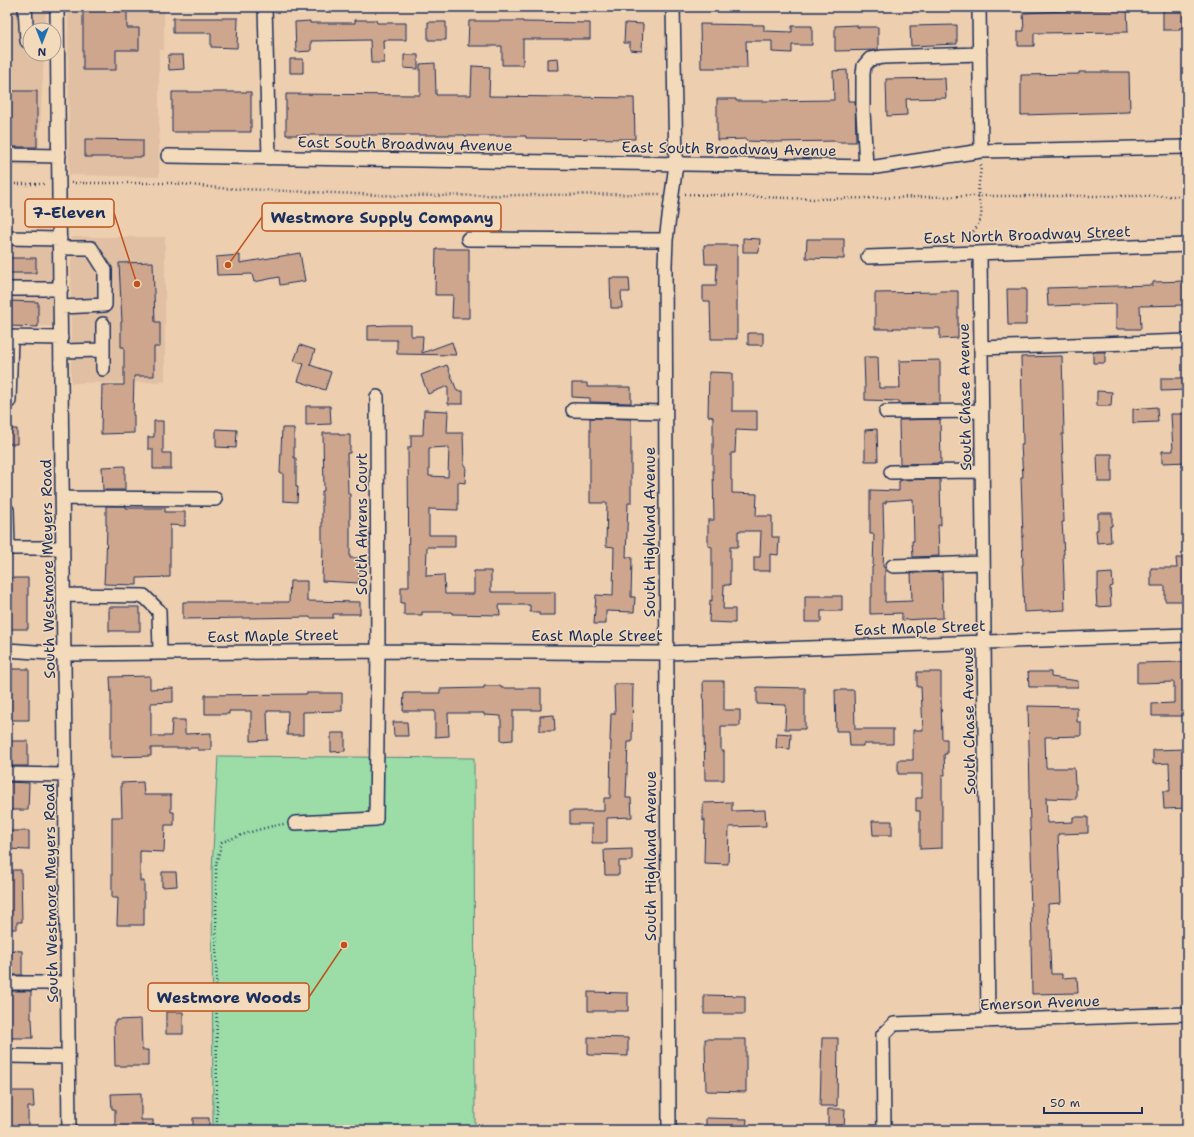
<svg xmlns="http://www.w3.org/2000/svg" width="1194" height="1137" font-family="'Shantell Sans',sans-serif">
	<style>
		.built { fill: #e0bfa3 }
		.green { fill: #9bdca7; stroke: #5b8682 }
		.building { fill: #cea68e; stroke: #1b2f5e; fill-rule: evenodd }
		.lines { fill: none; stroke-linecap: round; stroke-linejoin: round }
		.minor-casing { stroke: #1b2f5e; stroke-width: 16 }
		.path { stroke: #1b2f5e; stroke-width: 2.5; stroke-dasharray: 1 3; stroke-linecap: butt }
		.minor { stroke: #f2daba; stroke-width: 13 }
		.labels { text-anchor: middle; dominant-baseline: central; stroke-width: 3; stroke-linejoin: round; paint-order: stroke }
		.street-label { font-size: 15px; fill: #1b2f5e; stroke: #f2daba }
		.leader { fill: none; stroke: #bf511c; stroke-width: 1.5 }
		.callout-dot { fill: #bf511c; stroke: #f2daba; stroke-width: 1.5 }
		.callout { fill: #f2daba; stroke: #bf511c; stroke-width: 1.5 }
		.callout-label { font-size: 16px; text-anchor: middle; font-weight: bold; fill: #1b2f5e }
	</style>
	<rect width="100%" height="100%" fill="#edceae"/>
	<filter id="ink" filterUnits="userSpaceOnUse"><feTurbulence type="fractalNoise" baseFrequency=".025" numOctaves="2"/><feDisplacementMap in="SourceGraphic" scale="8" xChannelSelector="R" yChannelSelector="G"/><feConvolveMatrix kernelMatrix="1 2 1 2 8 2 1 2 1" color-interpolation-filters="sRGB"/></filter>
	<g filter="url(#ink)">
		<!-- built -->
		<path class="built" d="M7,7h39l-1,23h-15v24h14l-6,112h-31z
			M68,7h96v43h-5v127l-90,-2z
			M71,237h94v145l-94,1z
			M7,243l47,1 2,82h-49z"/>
		<!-- green -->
		<path class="green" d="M218,756l256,2 1,372h-262l-1,-260z"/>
		<!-- building -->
		<path class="building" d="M83,7l44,1v20h12v22h-23v20h-33z
			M1127,8l1,24 -94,1v13h-16v-15h6l-1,-18z
			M1163,8h17v2h7v18h-8l1,2h-17z
			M173,18h65l-1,30 -26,-1v-14h-38z
			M355,20h21l1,3h29v17h-23l1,23h-13l-1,-23 -59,1v10l-15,1 -1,-30 15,-1v2h45z
			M469,21h54v1l67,1v16h-67v26h-21v-19h-34z
			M428,22h18v18h-18z
			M625,23l18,1 -1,27 -12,-1v-7h-6z
			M700,24l64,1v6l28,1v-6h20v19h-20v8l-20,-1v-11h-26l1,27h-46z
			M857,25v2h21v23l-43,1v-25z
			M957,25v19l-46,2 -1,-20z
			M168,55h15l1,14 -15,1z
			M404,55h14v14l-14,-1z
			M558,58l1,12h-12v-11z
			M290,59h13v14h-13z
			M435,63l1,32h35l1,-29 18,1 -1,29 145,2 1,41 -109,-1v-2h-61v-1h-179v-41l134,1v-31z
			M847,70l1,31h7l1,41h-19v-1l-60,1 -31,-1v-2l-29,1v-41h19v2h29l69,-1 -1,-29z
			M1079,72h50l1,40 -109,3v-40l58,-1z
			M945,78l1,20 -40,1 1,16 -20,1 -1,-37z
			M7,91h30v56h-30z
			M172,92h79v40h-79z
			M85,139l58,1v17h-58z
			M743,238l17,1 -1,13h-16z
			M807,239h37v20l-38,-1z
			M704,245h33v94h-26l-1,-38h-7v-15h13l1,-22h-12z
			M436,249h33v69h-17l1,-23h-18z
			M300,253l5,28 -25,4 -1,-8 -25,5 -2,-8 -35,1 -1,-18 24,-2v8z
			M7,258h29v15h-29z
			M153,262l2,60h5v25h-6v29h-20l-1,39h1v18l-33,1 1,-49h22v-38h-3v-25h1l-3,-59z
			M610,278h19l1,14h-9l1,16h-11z
			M1187,281v24l-47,1 1,23h-25v-25l-68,2 -1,-18 106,-3v-3z
			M1007,289h19v36h-18z
			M939,291h19v47l-18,1v-11h-47l1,1h-19v-36l64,-1z
			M7,301l31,1v25l-31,-1z
			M389,325h22v11h12l-1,17 30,-11 4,13 -59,-1v-14h-29v-14z
			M748,333h15v12h-15z
			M300,345l15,5 -5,15 21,7 -6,18 -27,-9 6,-17 -10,-3z
			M1093,352h12v11h-12z
			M1062,356l2,78h-2l1,28h-1l2,60h-2l2,32h-1l2,56 -41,2 -2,-47h1l-1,-28h1l-2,-60h2l-2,-32h2l-2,-88z
			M864,357h14l1,31h21l-1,-27 41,-1v43l-41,1v-3l-34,-1v-13z
			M447,365l10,26h6v13h-15v-18l-20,8 -7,-19z
			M709,372l23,1v38h25v20l-21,-1 -1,23h-4v27h1v13l25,1 -1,22h16v21h7l-1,18 -8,-1v17h-16v-14h6l1,-26h-23v16h-8v38h-6l-1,24h12v14l-26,-1 1,-22 2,1v-54l-4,-1v-26h6l-1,-51v-52l-5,-1z
			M1161,378h26v12l-26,1z
			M572,383h15v4h44v16l-41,-1v-4l-18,-1z
			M1097,391l15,1 -1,14h-14z
			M306,406h24l1,18 -25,1z
			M1157,407l1,15 -25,1v-14z
			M424,410l24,1 -1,22h16l1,33h2l-1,17 -7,-1v28l-29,-1v26h26v12h-28l-1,29 18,-1 1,19h29v-23h17v21h64v23h-16v-3h-9v-7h-31l1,10 -48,-1v-2h-30v3h-18v-12h-3v-16h8l-1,-140h3v-12h12zM449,447l-1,30 -19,-1v-28z
			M1171,414h16v48l-25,1v-12h11z
			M590,418l41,1v84h-3l-2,54h6l-1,40h4l-1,15 -28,-1v13h-12l2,-29 17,1 1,-49 -8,-1 1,-43h-17z
			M940,419l1,44 -41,1 -1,-43 1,-1z
			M154,421h9v32h8v16h-18v-20h-5v-12h6z
			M282,428h12v30h2v29h2l-1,15 -14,-1v-28h-3z
			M7,429h10v15h-10z
			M216,429l21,1 -1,18 -20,-1z
			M877,429l1,32h-13v-31z
			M323,433h16v2h11v18h-3l1,41h2v64h9v25l-37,-2 1,-39h-1v-51h2z
			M1097,454h15v28h-14z
			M125,466v24h-22l-1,-23z
			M940,479l1,46h-3l1,31 -26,1 -1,-16h2l-1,-42 -27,2v2h-3l1,40 -1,24h2v35l27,-1 -1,-28 31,-1 1,46 -41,2v-7l-32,1v-17h2v-30h1l1,-33h-4v-44l29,1v-10h2v-1z
			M106,506h20v2h39v4h20v14l-15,-1v52l-33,1v7l-33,-1 1,-21h1l1,-38h-1z
			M1098,513h14v13h-2l1,16 -14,1 -1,-13h2z
			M1176,558h11v43h-22v-15h-14v-18h26z
			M1112,573l1,13 -3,1 1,19 -14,1 -1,-16h2v-17z
			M7,578h21v51h-21z
			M290,581h17v20l53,1v12h-27v4h-23v-1l-127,2v-17h106z
			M805,596h37v15h-21v11h-16z
			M109,607h31v24h-31z
			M1187,662v54h-35v-12l22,-1v-21l-37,1v-20z
			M7,669h22v51h-22z
			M917,672h24v25l1,42h5v15h-3l1,21h-3v73l-22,1v-38h-4v-13h6v-24h-24v-14h15v-30h10l-2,-43h-4z
			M1028,672h23v5l27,4v6h-49z
			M150,676v13l23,-1v14l-22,1v33h20l1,-16h13v14l26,-1v17h-13v-2h-47v8l-40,1v-62l-1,-18z
			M703,681h21v29h16v16h-19v25h3v29h-19z
			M614,684h19l-1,58h-4l-2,56h5l1,19 -25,1v25h-15v-19h-22v-13h34v-13h6l1,-57h-1l1,-27h4z
			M484,686h17v2h40v22h-28v30l-12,1v-25l-17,-1v-2h-36l1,23 -14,1v-26h-32l1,-18h36v-4l44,-1z
			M757,687l48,1v41h-20l1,-24 -29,-1z
			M835,690h19l1,39h38v15h-30v2h-13l-1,-15h-13z
			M306,693h36v18l-39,1v23h-16l1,-24h-21l1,29 -17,1v-30h-22v3h-24v-19l101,-1z
			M1028,706l49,1v15h4v14l-36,1 1,31h28l1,16h1v15l-30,-1 1,25 26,-1v-5h15v16l-30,1 3,69 -13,1 3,70h11v4l15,-1 1,16 -46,1 -1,-53h1l-2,-61h2l-2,-56 -1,-34 1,-1z
			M554,715l1,16h-15v-15z
			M393,722h14l1,14h-14z
			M331,733h14v18l-14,1z
			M777,733l14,1 -1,15 -14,-1z
			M7,741h21v25h-21z
			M1187,749v59l-23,1 -1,-18h7l-1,-28 -16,1v-14z
			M7,782l22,1 -1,27h-21z
			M143,782l1,13h27v17h3v13h-9l-1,27 -24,-1v30h4v44h-27l1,-27h-6v-81h10l-1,-34z
			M732,802v9l33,-1 1,16 -37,1 -1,37 -24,-1 1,-43 -2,1v-18z
			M872,821h20v14h-19z
			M7,831h22v19l-22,-1z
			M632,849v12h-13v14h-14l-1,-25z
			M7,870h14l1,52h-5v7h-10v-18h1z
			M162,872h14l1,14 -15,1z
			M7,950l15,1v24h-15z
			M7,991h24v28h1l1,19h-26z
			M588,992l40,1v18h-40z
			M704,995l41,1v18h-41z
			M166,1012h17v22h-17z
			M141,1019l1,31h6v16h-33l-1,-44h2v-2z
			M588,1037l40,1v18l-40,-1z
			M822,1038h16l-1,68h-17z
			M705,1039h41v53l-40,-1z
			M7,1091h26l1,16h-6v23h-21z
			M141,1093v27h12v10h-38v-21h-3l-1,-15z
			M828,1109h17l-1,21h-16z
			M193,1118h16v12h-16z
			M706,1118l41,1 -1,11h-40z"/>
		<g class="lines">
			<!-- minor casing -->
			<g class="minor-casing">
				<path id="minor" d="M25,7l2,34h3
					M57,7l12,1123
					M265,7l4,151
					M979,7l2,144
					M7,155l52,1
					M168,156l708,11 105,-16 206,-4
					M866,167l-3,-56v-37l1,-8 6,-7 13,-2 97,-3
					M7,238l53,1
					M468,239l198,1
					M61,248h30l14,22v35l-44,2
					M980,253l8,768
					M868,257l319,-12
					M7,289h54
					M7,337l54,1
					M981,348l206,-7
					M62,351l41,-1v-26
					M103,369v-19
					M9,401l2,-64
					M573,410l92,2
					M886,412l96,-1
					M891,472l91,-1
					M63,498l152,1
					M7,510l1,38
					M7,548h56
					M893,566l90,-3
					M64,595l80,1 15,15 1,42
					M7,650l57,4 314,-3 288,2 521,-18
					M7,774l59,1
					M295,823l81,-4 2,-168 -1,-254
					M7,983h61
					M7,1056l61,1
					M669,1130l-4,-865 1,-25 10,-76 -3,-157
					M884,1130l-1,-95 11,-11 293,-10"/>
			</g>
			<!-- path -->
			<path class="path" d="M71,183h101l47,5 183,8 258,-2
				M7,184h39
				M685,194l130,5 163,-3h209
				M967,241v-3c9,-9 16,-17 14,-31 -1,-4 -3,-8 -3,-12 0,-10 3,-21 3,-32
				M217,1130l-1,-266 6,-22c20,-7 41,-15 62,-18"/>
			<!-- minor -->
			<use href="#minor" class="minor"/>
		</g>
	</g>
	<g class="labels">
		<!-- street labels -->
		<g class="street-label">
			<text transform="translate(405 144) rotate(1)">East South Broadway Avenue</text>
			<text transform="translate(729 149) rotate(1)">East South Broadway Avenue</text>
			<text transform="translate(1027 235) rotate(-2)">East North Broadway Street</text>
			<text transform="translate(965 397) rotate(-91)">South Chase Avenue</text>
			<text transform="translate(362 524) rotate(-90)">South Ahrens Court</text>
			<text transform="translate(650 532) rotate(-90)">South Highland Avenue</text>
			<text transform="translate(48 569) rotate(-91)">South Westmore Meyers Road</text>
			<text transform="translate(920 628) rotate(-2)">East Maple Street</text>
			<text transform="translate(273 636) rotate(-1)">East Maple Street</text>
			<text x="597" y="636">East Maple Street</text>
			<text transform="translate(969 721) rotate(-91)">South Chase Avenue</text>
			<text transform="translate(651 856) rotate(-90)">South Highland Avenue</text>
			<text transform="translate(51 893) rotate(-91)">South Westmore Meyers Road</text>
			<text transform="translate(1040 1003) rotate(-2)">Emerson Avenue</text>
		</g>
	</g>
	<!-- callouts -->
	<path class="leader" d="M137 284L114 213M228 265L262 217M344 945L309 997"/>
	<g class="callout-dot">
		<circle cx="137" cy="284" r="4"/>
		<circle cx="228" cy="265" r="4"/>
		<circle cx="344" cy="945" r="4"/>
	</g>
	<g class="callout">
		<rect x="25" y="199" width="89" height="28" rx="4"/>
		<rect x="262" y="203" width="239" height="28" rx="4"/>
		<rect x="148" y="983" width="161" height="28" rx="4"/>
	</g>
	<g class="callout-label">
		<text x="69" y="218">7-Eleven</text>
		<text x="382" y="223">Westmore Supply Company</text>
		<text x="229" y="1003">Westmore Woods</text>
	</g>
	<!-- margin -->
	<rect width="1194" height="1137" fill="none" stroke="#f2daba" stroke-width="24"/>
	<rect x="12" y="12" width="1170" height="1113" fill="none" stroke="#1b2f5e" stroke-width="1.5" filter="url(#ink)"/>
	<!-- north arrow -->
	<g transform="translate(42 42) rotate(180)"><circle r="19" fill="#f2daba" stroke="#9c9695"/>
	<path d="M0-3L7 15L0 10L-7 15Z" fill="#1f6fb2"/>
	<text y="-6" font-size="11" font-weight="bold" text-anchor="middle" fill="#1b2f5e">N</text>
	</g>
	<!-- scale -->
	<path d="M1044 1107v6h98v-6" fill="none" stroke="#1b2f5e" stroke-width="2"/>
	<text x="1050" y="1107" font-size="12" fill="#1b2f5e" stroke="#f2daba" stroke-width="3" paint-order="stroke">50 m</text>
</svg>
